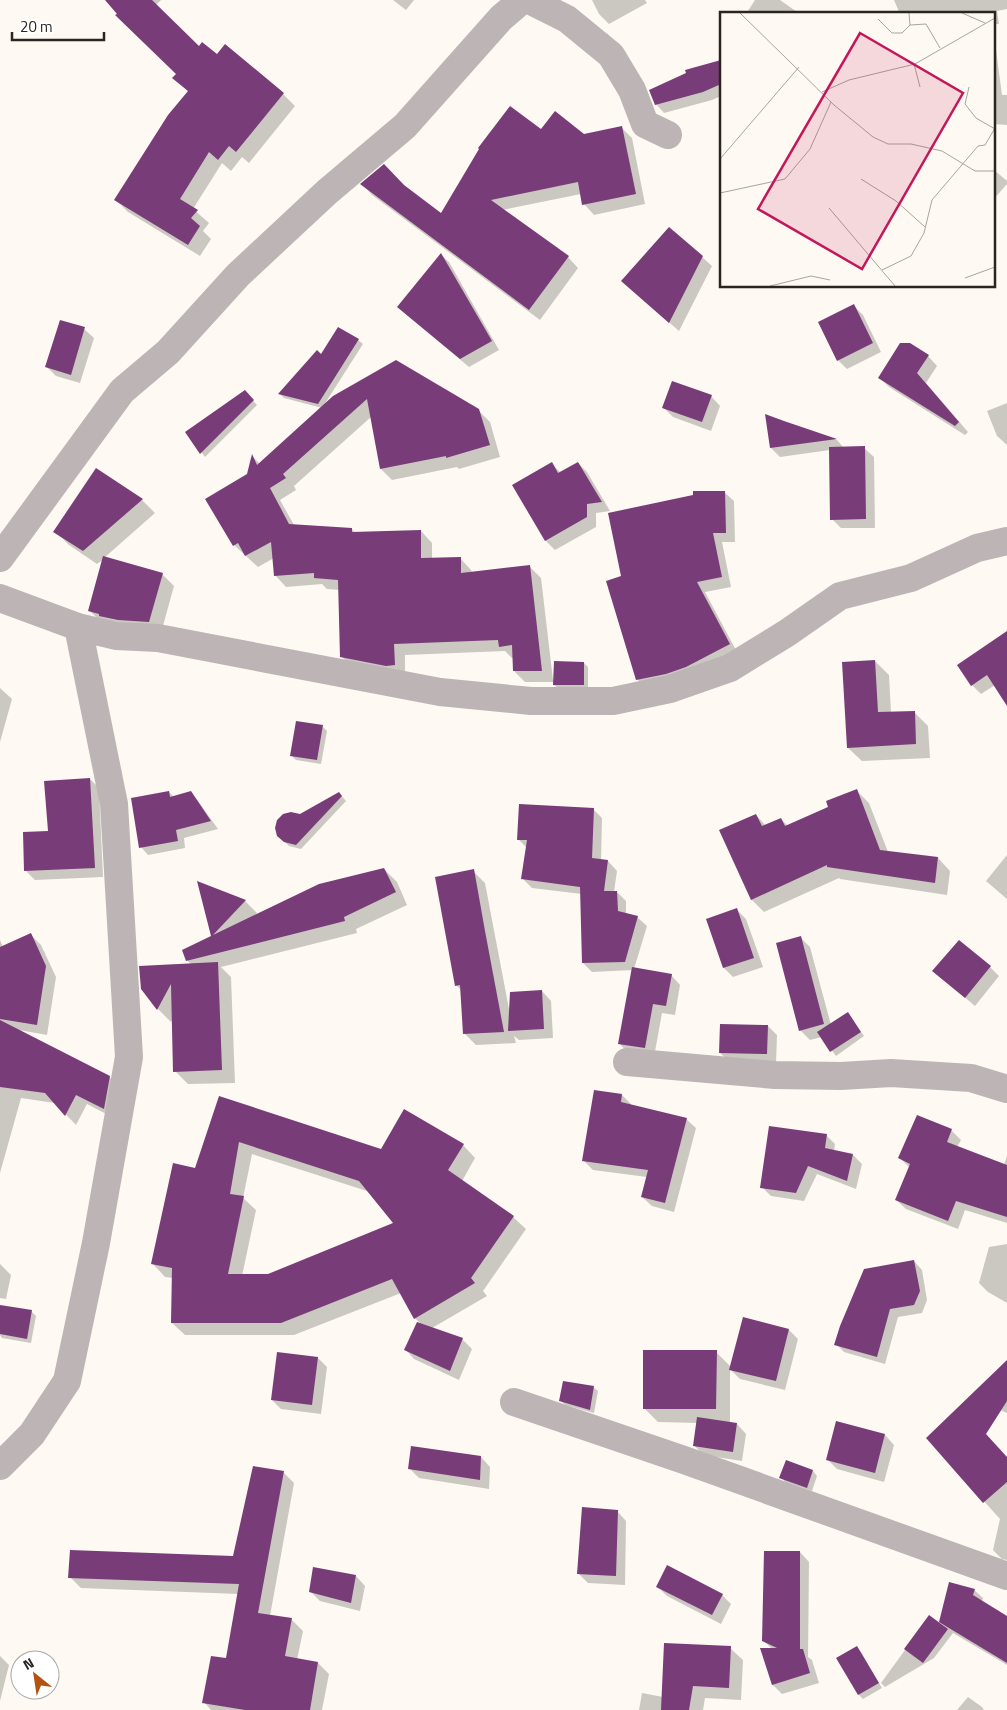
<svg xmlns="http://www.w3.org/2000/svg" width="1007" height="1710" font-family="'Titillium Web',sans-serif">
	<style>
		.shadow { fill: #0003; fill-rule: evenodd }
		.building { fill: #783c78; fill-rule: evenodd }
		.lines { fill: none; stroke-linecap: round; stroke-linejoin: round }
		.minor { stroke: #bdb5b5; stroke-width: 28 }
		.inset-road { fill: none; stroke: #a9a59e; stroke-width: 1 }
		.view { fill: #c2185b; fill-opacity: 0.15; stroke: #c2185b; stroke-width: 2.5 }
		.inset-edge { fill: none; stroke: #292621; stroke-width: 2.5 }
	</style>
	<rect width="100%" height="100%" fill="#fef9f2"/>
	<!-- shadow -->
	<path class="shadow" d="M107,0h54l-5,5 43,42 18,9 8,-11 58,49 12,12 -46,57 -7,-6 -11,14 -9,-8 -29,46 16,14 -6,8 8,8 -11,17 -72,-44 -12,-12 73,-108 -15,-14 3,-4z
		M393,0h21l-8,10z
		M592,0h53l2,3 -38,21 -10,-10z
		M755,0h25l20,14h-54z
		M894,0h113v9l-10,2 2,13h-6v-10h-93z
		M993,27l9,68h5v30l-14,-1z
		M721,61v35l-9,4 -48,13 -8,-9 31,-30z
		M622,128l10,10 13,66 -51,11 -10,-11 -3,-10 -79,16 66,47 10,11 -38,52 -168,-125 -10,-11 42,3 38,28 142,-80z
		M993,169l14,12v3l-14,16z
		M441,255l8,7 50,88 -30,17 -62,-52z
		M702,257l10,9 -33,65 -47,-41z
		M854,306l9,9 18,37 -34,17 -9,-9z
		M338,328l20,12 5,4 -39,61 72,-43 82,48 12,12 10,35 -41,12 -2,-2 -65,13 -11,-11 -10,-52 -77,69 2,4 -16,10 14,25 58,4 3,4 66,-2 11,12v16l28,-1 11,12 1,3 57,-7 12,12 12,102 31,-17 4,4v22h-29l-5,-4v-3h-29l-11,-11v-13h-2l-7,-7 -100,4v21l-52,-8 -12,-12 -1,-66 -13,-1 -5,-5 -36,3 -11,-12 -1,-17 -16,9 -24,-22 19,-88 7,7 62,-56 -38,-10 -4,-4 41,-38z
		M84,329l10,9 -14,45 -24,-7 -9,-9z
		M928,356l9,10 -11,17 42,49 -3,3 -76,-48 -10,-10z
		M249,396l8,9 -52,52 -18,-24z
		M711,396l9,10 -9,25 -38,-14 -9,-9z
		M1007,403v42l-10,-9 -10,-25z
		M767,416l70,24 7,8h20l10,9 1,71h-34l-9,-9 -2,-69 -50,7 -9,-9z
		M551,463l10,10 17,-10 9,9 23,39 -14,2v14l-41,23 -9,-9 -33,-56z
		M724,492l10,9 1,41h-13l9,45 -26,5 33,62 -91,35 -10,-10 -14,-102 71,-81z
		M142,500l13,13 -51,45 58,16 12,12 -13,47 -60,-11 -12,-12 15,-51 -7,5 -28,-19 -14,-14z
		M1007,632v70l-12,-17 -14,9 -9,-9z
		M875,661l14,14 2,38 23,-1 14,14 2,32 -68,3 -14,-13z
		M0,688l12,11 -12,43z
		M323,727l4,4 -6,33 -25,-4 -5,-5z
		M90,779l9,9 4,89 -68,3 -9,-9 23,-39z
		M857,791l12,12 19,49 50,6 12,13 -3,24 -107,-16 -1,-1 -75,34 -12,-12 -32,-69 36,-16 10,11 15,-7 7,7 41,-19z
		M169,792l5,5 16,-4 8,8 20,28 -34,9 1,10 -37,7 -7,-8z
		M339,793l7,8 -45,48 -12,-3 -11,-11 22,-20z
		M593,809l9,9 -1,43h7l9,10 -3,21h3l9,9v13l11,3 10,9 -13,43 37,6 9,10 -5,30 -13,-2 -8,44 -26,-4 -9,-10 14,-73 -41,2 -9,-9 -1,-69 -50,-6 -9,-9 4,-31 -8,-8z
		M1007,855v44l-21,-18z
		M384,869l13,13 10,23 -51,24 1,4 -136,34 10,10 4,106 -47,1 -13,-13 -2,-53 -2,4 -13,-13 -16,-21 50,-23 -5,-5 25,-23 -13,-54 46,18 12,12 -3,4z
		M473,871l12,12 24,126 33,-18 9,10 2,37 -34,2 -5,-4 2,7 -40,2 -12,-12 -2,-42 -5,-5 -21,-108z
		M737,910l9,9 17,48 -30,10 -9,-9z
		M30,934l11,11 15,32 -9,58 -28,-5 90,47 10,10 -5,31 -27,-14 -11,21 -21,-22 -34,-5 -21,75v-233l3,7z
		M801,938l9,9 21,78 17,-11 16,22 -28,20 -14,-19 -12,3 -10,-10z
		M990,967l9,9 -24,30 -41,-35z
		M768,1026l9,9 -1,28 -46,-1 -10,-9z
		M622,1095l9,9v2l55,13 10,9 -22,84 -22,-6 -10,-9 5,-20 -54,-7 -10,-10z
		M220,1097l161,53 82,-5 12,13 -13,23 51,36 13,12 -43,62 4,5 -55,32 30,11 10,10 -13,31 -45,-21 -9,-10 17,-24 -7,-7 -14,-25 -107,42h-109l-13,-12 1,-45 -8,-1 -12,-13 43,-95zM252,1154l118,38 25,31 -127,52 -26,1 14,-66 -13,-12z
		M951,1130l10,10 -4,7 47,18 3,-9v67l-42,-13 -7,19 -52,-20 -10,-9 14,-32 -10,-10z
		M826,1135l9,9 -1,7 19,4 9,9 -6,25 -39,-15 -13,27 -33,-5 -9,-9z
		M1007,1244v59l-19,-11 -9,-9 10,-36z
		M914,1261l8,9 5,30 -5,13 -24,4 -13,47 -41,-12 -8,-8z
		M0,1264l11,11 -5,24 -6,-1z
		M3,1306l29,6 4,4 -5,27 -29,-5 -2,-3v-13z
		M789,1330l9,9 -13,51 -45,-11 -10,-10v54l7,1 9,10 -4,27 -39,-6 -9,-10 4,-22 -40,-1 -14,-14 72,-56 15,15z
		M318,1358l9,9 -6,47 -40,-5 -9,-9z
		M1007,1361v52l-24,-11z
		M593,1387l5,4 -4,22 -29,-8 -4,-4z
		M837,1423l48,12 9,10 -10,37 -47,-13 -9,-9z
		M927,1438l80,20v102l-5,-1 -9,-9 7,-31z
		M481,1457l9,10 -1,22 -70,-11 -10,-10z
		M787,1462l26,9 4,5 -5,15 -27,-9 -4,-5z
		M283,1472l11,11 -24,133 22,4 11,11 -6,29 21,3 11,11 -7,36h-111l-7,-8 23,-42 12,-66 -158,-6 -11,-11 164,-20z
		M617,1511l9,10 -1,64 -37,-2 -10,-10z
		M800,1552l9,10 -1,95 4,3 7,23 -37,11 -9,-9 -1,-36 -9,-9z
		M356,1576l9,10 -5,25 -40,-10 -10,-10z
		M658,1587l64,8 9,9 -10,20 -54,-28z
		M974,1590l9,8 -1,3 25,16v48l-54,-32 -19,25 -49,29 -4,-4 48,-66 16,10 -5,-5z
		M730,1648l13,12 -2,40 -36,-2 -2,12h-64l3,-17 21,4z
		M857,1648l4,4 21,36 -19,11 -4,-4 -21,-37z
		M0,1656l9,9 -9,36z
		M968,1697l14,10 2,3h-27z"/>
	<!-- building -->
	<path class="building" d="M105,0h47l47,46 3,-4 15,12 8,-10 59,49 -48,59 -7,-6 -11,14 -9,-8 -29,47 18,11 -7,8 9,8 -12,19 -74,-45 54,-85 20,-24 -16,-13 4,-4 -61,-59 2,-1z
		M721,60v24l-18,8 -48,13 -6,-15 37,-17 -1,-3z
		M510,106l31,23 14,-18 29,23 38,-8 14,68 -54,11 -4,-23 -87,18 78,56 -40,54 -169,-126 24,-20 20,21 37,28 38,-64 -1,-1z
		M669,227l34,29 -34,67 -48,-42z
		M441,253l51,88 -32,18 -63,-52z
		M854,304l19,39 -36,18 -19,-39z
		M60,320l25,7 -14,48 -26,-8z
		M338,327l21,12 -41,65 -40,-10 39,-44 4,4z
		M900,343h10l19,12 -12,18 42,49 -4,4 -77,-48z
		M396,360l83,49 11,36 -44,13v-2l-66,13 -13,-70 -84,75 3,4 -16,10 19,36 63,4v4l69,-2v28l40,-1v16l69,-8 12,106h-29l-1,-26 -13,2 -1,-7 -104,4 1,21 -9,1 -46,-9 -2,-77 -24,-2v-5l-40,3 -3,-34 -26,14 -7,-13 -5,3 -28,-47 42,-25 5,-20 5,11 76,-69z
		M672,381l40,14 -10,27 -40,-14z
		M245,390l9,10 -54,54 -15,-22z
		M765,414l19,7 53,18 -67,9z
		M865,446l1,73 -36,1 -1,-73z
		M552,462l6,11 20,-11 24,40 -15,2v13l-42,24 -33,-56z
		M96,468l47,31 -60,52 -30,-19z
		M693,491h32l1,42h-13l9,44 -25,5 33,62 -44,23 -20,7 -30,6 -30,-99 15,-5 -13,-63 85,-18z
		M103,556l60,17 -14,49 -31,-2 -19,-4v-2l-11,-3z
		M1007,631v75l-20,-31 -16,11 -14,-21z
		M875,660l3,52 37,-1 1,33 -69,4 -5,-86z
		M554,661l30,1v23h-31z
		M296,721l27,4 -6,35 -27,-4z
		M90,778l5,90 -71,3 -1,-39 25,-1 -4,-50z
		M857,789l23,61 58,7 -3,26 -108,-16v-2l-76,35 -32,-70 37,-16 6,12 19,-8 4,8 43,-19 -2,-6z
		M169,791l1,6 21,-6 20,30 -35,9 2,11 -39,7 -8,-50z
		M339,792l3,4 -46,49 -12,-3 -7,-6 -2,-8 2,-8 6,-6 8,-2 9,2z
		M519,804l75,4 -2,50 16,2 -4,31h13l1,20 20,5 -13,46 -43,1 -2,-76 -59,-8 6,-39h-10z
		M384,868l12,24 -52,25 1,4 -159,40 -4,-11 29,-14 -14,-55 49,19 -33,35 106,-51z
		M474,869l11,62 19,101 -41,2 -3,-49 -5,1 -20,-109z
		M737,908l17,50 -31,10 -17,-49z
		M31,933l15,33 -9,59 -37,-6v-72z
		M801,936l23,88 -25,7 -23,-88z
		M959,940l32,26 -26,32 -33,-27z
		M218,962l4,108 -49,2 -2,-88 -14,26 -16,-21 -2,-23z
		M632,967l40,7 -6,32 -13,-2 -8,44 -27,-4z
		M542,990l2,39 -36,2 2,-39z
		M848,1012l13,20 -31,20 -13,-20z
		M0,1020l110,56 -6,33 -28,-14 -11,21 -20,-23 -45,-6z
		M720,1024l48,1 -1,29 -48,-1z
		M594,1090l28,4 -1,8 66,16 -22,85 -24,-6 7,-27 -66,-9z
		M219,1096l162,53 23,-40 60,35 -16,26 66,46 -43,62 4,5 -61,36 -22,-40 -111,44h-110l1,-55 -21,-4 22,-101 22,5zM239,1142l120,39 34,42 -125,51h-40l16,-78 -14,-2z
		M917,1115l35,14 -5,13 60,23v52l-51,-16 -8,20 -53,-21 15,-36 -12,-6z
		M769,1126l58,8 -2,14 28,6 -6,27 -39,-15 -12,27 -36,-5z
		M914,1260l6,31 -6,14 -24,4 -13,48 -43,-12 6,-19 24,-57z
		M0,1305l32,5 -5,29 -27,-5z
		M743,1317l46,12 -13,52 -47,-11z
		M417,1322l46,16 -13,33 -46,-21z
		M643,1350h74l-1,59h-73z
		M277,1352l41,5 -6,48 -41,-5z
		M1007,1360v41l-21,33 21,23v25l-24,21 -57,-65z
		M563,1381l31,5 -4,24 -31,-9z
		M697,1417l40,6 -4,29 -40,-6z
		M836,1421l49,13 -10,39 -49,-13z
		M411,1446l70,10 -1,24 -72,-11z
		M786,1460l27,10 -6,18 -28,-10z
		M253,1466l31,5 -26,142 34,5 -7,38 33,6 -8,48h-65l-43,-7 9,-47 15,2 13,-74 -171,-6 2,-28 163,6z
		M582,1507l36,3 -2,66 -39,-2z
		M764,1551h36v98h3l7,24 -38,12 -12,-37h17l-15,-7z
		M667,1565l56,29 -11,21 -56,-28z
		M313,1567l43,8 -5,28 -42,-11z
		M949,1582l26,7 -2,6 34,21v47l-68,-41z
		M929,1615l19,14 -25,34 -19,-14z
		M664,1643l67,3 -2,42 -36,-2 -4,24h-28z
		M857,1646l22,37 -21,12 -22,-37z"/>
	<g class="lines">
		<!-- minor -->
		<path class="minor" d="M529,0l38,19 44,36 21,35 13,34 23,11
			M0,558l122,-167 46,-39 70,-77 89,-83 78,-66 96,-108 21,-18
			M0,598l78,29 38,9 42,2 282,54 91,9h82l57,-12 60,-21 57,-35 53,-37 71,-18 66,-30 30,-7
			M627,1062l148,13 66,1 50,-3 80,5 36,11
			M514,1402l170,58 323,116
			M0,1466l32,-32 35,-53 29,-138 33,-186 -15,-253 -36,-177"/>
	</g>
	<!-- overview -->
	<g transform="translate(720 12)">
		<rect width="275" height="275" fill="#fef9f2"/>
		<path class="inset-road" d="M20,1l94,92 39,32 15,7h23l31,7 33,20h20M189,1l1,12 16,-1 14,24M242,1l23,10M158,7l14,14h10l8,-8M194,52l6,23M249,75l-4,17 11,14 19,11M102,80l27,-12 66,-16 80,-46M0,147l79,-92M141,167l35,22 29,26M0,181l65,-14 25,-30 21,-47M109,196l66,78M162,258l29,-14 13,-23 8,-33 46,-54 7,-1 10,-17M245,266l30,-11M50,274l41,-10 19,4"/>
		<path class="view" d="M140,21l103,60 -101,176 -104,-60z"/>
		<rect width="275" height="275" class="inset-edge"/>
	</g>
	<!-- north arrow -->
	<g transform="translate(35 1675) rotate(330)"><circle r="24" fill="#ffffff" stroke="#a9a8a6"/>
	<path d="M0-4L9 19L0 12L-9 19Z" fill="#b35211"/>
	<text y="-8" font-size="14" font-weight="bold" text-anchor="middle" fill="#292621">N</text>
	</g>
	<!-- scale -->
	<path d="M12 32v8h92v-8" fill="none" stroke="#292621" stroke-width="2.5"/>
	<text x="20" y="32" font-size="15" fill="#292621" stroke="#ffffff" stroke-width="4" paint-order="stroke">20 m</text>
</svg>
